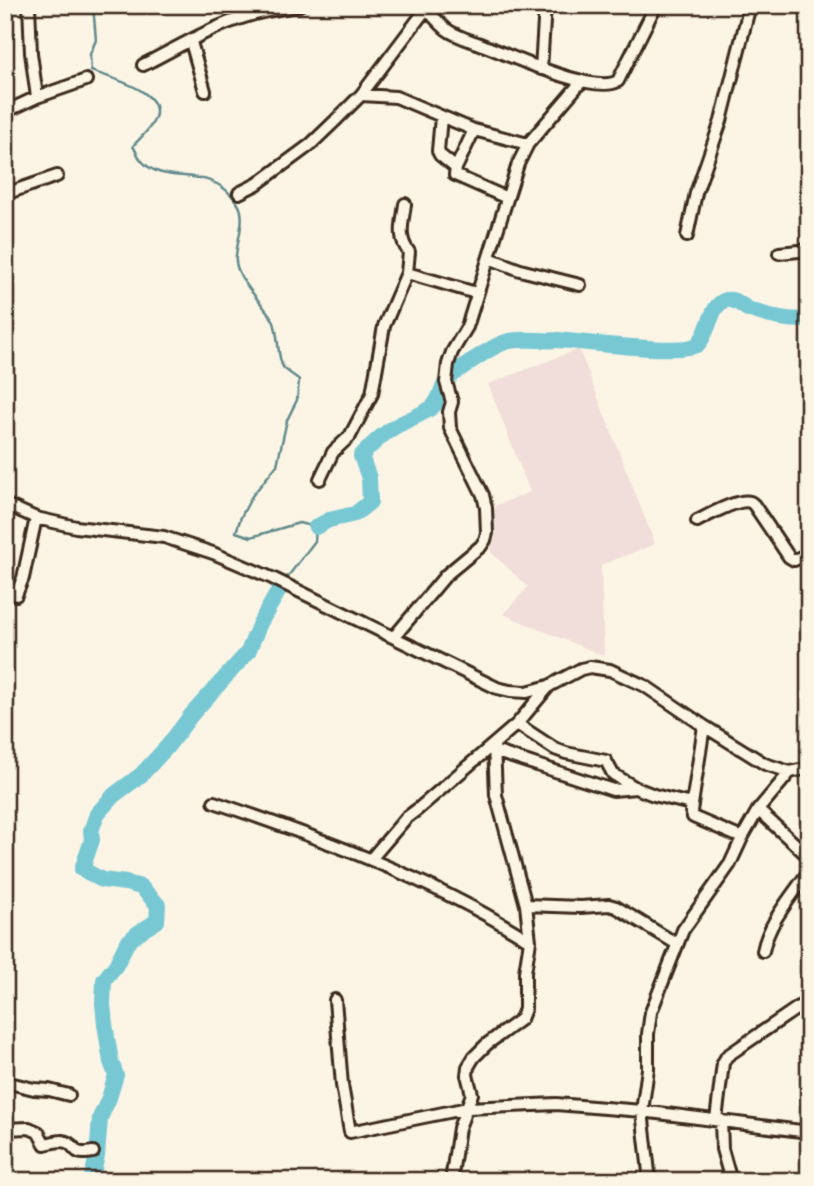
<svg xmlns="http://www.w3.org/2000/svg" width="814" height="1186" font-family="'Gochi Hand',sans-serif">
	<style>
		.built { fill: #f1ddda }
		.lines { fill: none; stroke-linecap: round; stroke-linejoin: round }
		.stream { stroke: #60898b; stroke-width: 2.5 }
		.river { stroke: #78c8d4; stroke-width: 16 }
		.minor-casing { stroke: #3b2a1e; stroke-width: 16 }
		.minor { stroke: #fcf5e5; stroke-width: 10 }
	</style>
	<rect width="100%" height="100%" fill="#fcf5e5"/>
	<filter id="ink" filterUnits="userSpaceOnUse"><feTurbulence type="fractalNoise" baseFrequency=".0143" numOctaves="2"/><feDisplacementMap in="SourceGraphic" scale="14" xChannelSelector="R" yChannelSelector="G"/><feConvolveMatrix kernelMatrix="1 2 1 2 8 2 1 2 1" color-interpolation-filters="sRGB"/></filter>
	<g filter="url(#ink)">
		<!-- built -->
		<path class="built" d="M579,349l76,195 -54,21 3,91 -101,-42 25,-27 -37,-35 4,-46 35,-14 -42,-108z"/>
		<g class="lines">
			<!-- stream -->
			<path class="stream" d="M93,5l3,35 -6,14 1,17c19,7 77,20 63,49 -4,10 -14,18 -21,26 3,5 5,10 8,14 23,29 69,0 97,44 10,15 -4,42 -2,58 2,18 27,42 37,58 6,12 4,38 10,47 4,5 12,9 16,13l-2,20 -10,20 -10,45 -25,31 -11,21 -5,15 15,5 48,-14 17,4 -1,14 -29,38"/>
			<!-- river -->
			<path class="river" d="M316,527l13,-7 26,-6 15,-12 -1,-24 -8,-22c11,-12 22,-23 37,-31 11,-6 23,-10 33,-17 9,-6 10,-20 16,-28 8,-9 47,-35 59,-38 17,-5 36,0 53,-2 22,2 127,15 139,4 12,-11 12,-40 28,-44 10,-2 16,7 24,10 18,6 41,12 59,9
				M91,1181l6,-25 3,-38 9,-20 7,-23 -5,-13 -6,-38 -2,-20 1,-24 12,-15 11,-22 11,-10 19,-12 1,-16 -17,-18 -15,-4 -24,-3 -20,-11 10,-29 -1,-9 6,-17 17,-19 27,-20 26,-28 25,-33 56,-62 12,-29 18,-31"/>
			<!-- minor casing -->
			<g class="minor-casing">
				<path id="minor" d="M29,5l2,48 6,44
					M424,5c6,8 14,17 22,24 10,8 27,12 39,17 25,10 111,49 133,35l38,-76
					M191,42l14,49
					M143,65c38,-19 77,-44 120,-53 12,-3 25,-4 37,-7
					M541,69l4,-64
					M361,95l35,2 78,33 54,14
					M5,112l32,-15 49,-17
					M441,117l-3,34 2,4 16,13
					M474,130l-18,38 -1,7 52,23
					M239,193l18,-9 53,-39 25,-24 26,-26 65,-86
					M5,194l52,-18
					M405,204c-2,17 -8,34 4,48l-2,21
					M687,236l9,-43 25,-72 29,-116
					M779,253l30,-3
					M489,258l31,12 60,15
					M320,479l13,-27 17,-16 22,-42 12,-68 23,-53 69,20
					M5,504l31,14 40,9 88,10 49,16 59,25 225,110 13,3 17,1 22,-6 32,-17 9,-2 20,3 35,16 59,40 61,38 25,8 19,-4
					M697,521c10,-5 42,-23 53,-19 1,0 3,2 4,3l35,52 5,3 15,-6
					M16,595l7,-17 13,-60
					M394,637l52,-62 35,-29 4,-6 2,-7 -1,-25 -3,-13 -33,-67 -1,-16 3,-10 -6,-20 2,-18 4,-12 15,-25 51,-163 10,-20 54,-63
					M517,724l38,25 11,4 40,8 7,13 23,14 18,7 37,9
					M704,726l-13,85 2,6 49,21
					M494,751l119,39 23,-2
					M214,802c109,37 219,77 316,139
					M758,810l51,47
					M371,859l35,-41 12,-9 99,-85 32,-38
					M526,905l55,2 28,-2 7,2 61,37
					M763,951c6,-30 29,-55 46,-80
					M335,1000l7,85 8,47 118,-24 88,-4 86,7 167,21
					M5,1082l29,7 15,1 20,5
					M716,1120l7,-57 4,-7 82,-56
					M721,1120l1,29 9,32
					M5,1129l24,-1 9,4 7,12c5,-1 12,-3 17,-3 17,2 7,16 31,11
					M451,1181l8,-53 13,-34 -5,-19 1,-8 6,-10 13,-13 34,-25 4,-10v-37l5,-31 -4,-36 -30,-110 -2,-51
					M650,1181l-8,-70 6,-42v-35l3,-22 32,-82 47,-66 12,-26 16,-28 32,-38"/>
			</g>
			<!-- minor -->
			<use href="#minor" class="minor"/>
		</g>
	</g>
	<!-- margin -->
	<rect width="814" height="1186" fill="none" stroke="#fcf5e5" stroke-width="28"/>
	<rect x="14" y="14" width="786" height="1158" fill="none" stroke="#3b2a1e" stroke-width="2.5" filter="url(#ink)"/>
</svg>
